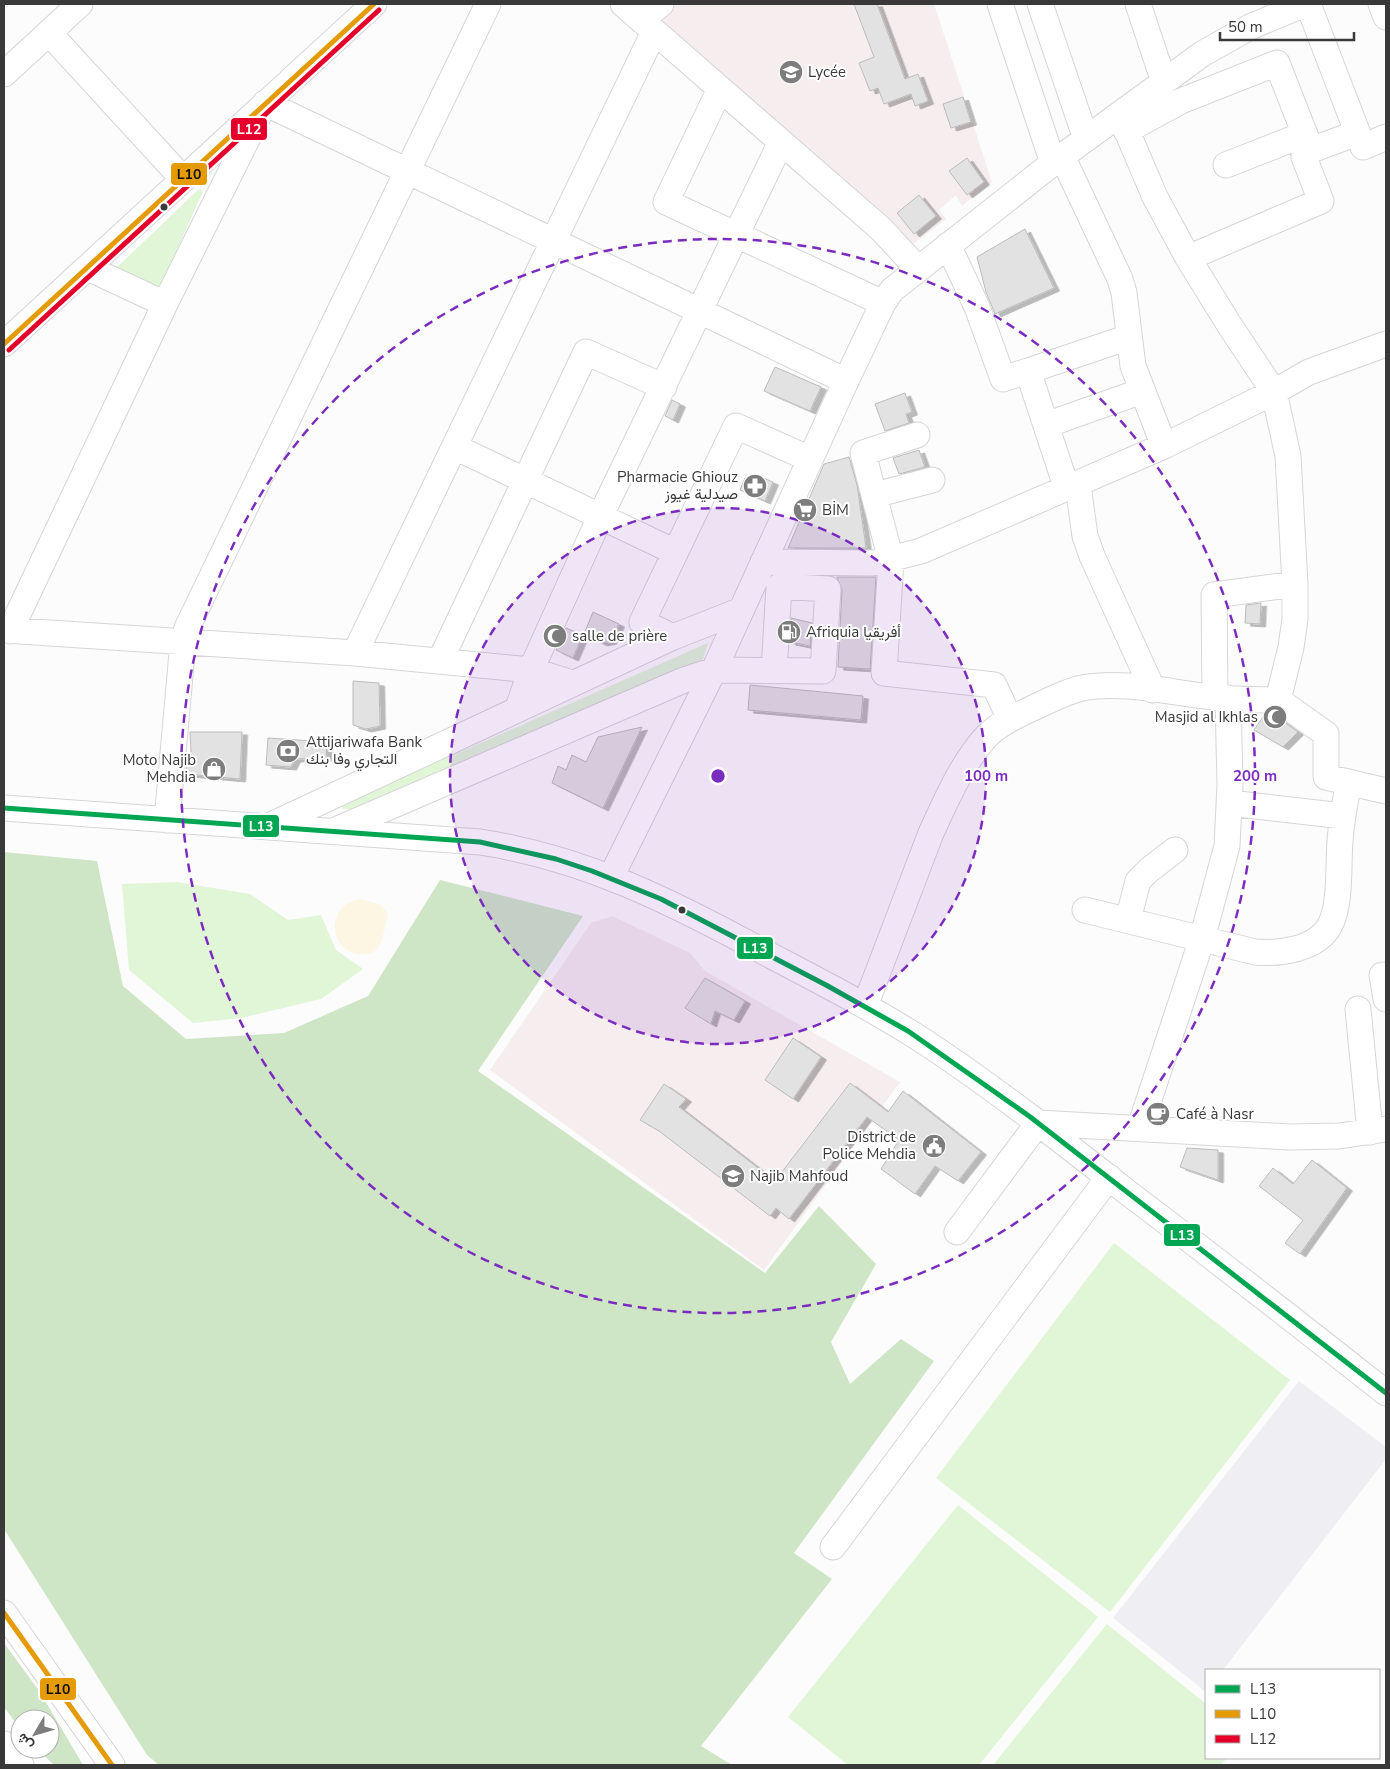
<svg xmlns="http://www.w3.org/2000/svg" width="1390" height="1769" font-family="'Nunito Sans',Vazirmatn,sans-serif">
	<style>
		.built { fill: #eeeef3 }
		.education { fill: #f5edee }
		.green { fill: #e0f6d7 }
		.forest { fill: #cfe6c6 }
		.sand { fill: #fcf6e2 }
		.building { fill: #e3e2e2; stroke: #bdbcbc; filter: url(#shadow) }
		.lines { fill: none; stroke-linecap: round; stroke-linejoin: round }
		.minor-casing { stroke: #d6d6d7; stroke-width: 27 }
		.minor { stroke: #fff; stroke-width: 25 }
		.bus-1-casing { stroke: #fff; stroke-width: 9 }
		.bus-2-casing { stroke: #fff; stroke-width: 9 }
		.bus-3-casing { stroke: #fff; stroke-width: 9 }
		.bus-1 { stroke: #00a651; stroke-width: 5 }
		.bus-2 { stroke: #e49b06; stroke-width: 5 }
		.bus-3 { stroke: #e4002b; stroke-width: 5 }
		.ring { fill: none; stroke: #7b2cbf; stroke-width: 2.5; stroke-dasharray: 9 6 }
		.bus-dot { fill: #39393a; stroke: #fff; stroke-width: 2 }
		.labels { text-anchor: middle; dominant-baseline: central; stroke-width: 4; stroke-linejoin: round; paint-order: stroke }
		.poi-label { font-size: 15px; fill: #39393a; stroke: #fff; text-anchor: start }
		.centre { fill: #7b2cbf; stroke: #fff; stroke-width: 2.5 }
		.ring-label { font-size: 15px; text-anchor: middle; font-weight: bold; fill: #7b2cbf; stroke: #fff; stroke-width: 4; stroke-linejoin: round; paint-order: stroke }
		.line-badge { stroke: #fff; stroke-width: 2 }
		.badge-label { font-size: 14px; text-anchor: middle; font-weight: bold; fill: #fff }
		.pale-badge-label { font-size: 14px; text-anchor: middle; font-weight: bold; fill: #111 }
	</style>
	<defs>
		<filter id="shadow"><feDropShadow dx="5.5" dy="3" stdDeviation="0" flood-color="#0004"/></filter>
	</defs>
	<rect width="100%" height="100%" fill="#fcfcfc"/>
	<!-- built -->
	<path class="built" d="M1299,1381l87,66v12l-163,211h-17v22l-93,-74z"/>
	<!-- education -->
	<path class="education" d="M676,4h258l58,178 -30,24 -6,-11 -17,15 7,9 -34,26 -255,-226z
		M612,916l78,37 15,18 195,111 -136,188 -274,-200 101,-147z"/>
	<!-- green -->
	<path class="green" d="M199,189l4,2 -44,100 -46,-20z
		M708,643l-5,16 -349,150h-12l2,-6z
		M177,882l73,12 38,26 33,-5 15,35 27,19 -42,30 -80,19 -48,5 -64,-53 -7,-86z
		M1114,1243l176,137 -180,232 -174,-134z
		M958,1505l140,112 -119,148h-131l-60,-48z
		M1107,1624l99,80v54h21l-6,7h-228z"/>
	<!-- forest -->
	<path class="forest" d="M4,852l93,9 26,125 63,53 98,-6 84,-37 72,-116 143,36 -105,155 287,202 54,-67 57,58 -45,78 19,42 51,-45 33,22 -140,192 38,26 -131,167 31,19h-573l-12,-10 -143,-226z
		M4,1643l36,49 43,73h-29l-17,-16h13v-30h-30v10l-16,-22z"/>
	<!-- sand -->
	<path class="sand" d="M362,899l19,6 7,9c-3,10 -4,29 -13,37 -3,3 -10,4 -14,3 -35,-2 -35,-52 1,-55z"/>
	<!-- building -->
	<path class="building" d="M854,4h23l28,75 13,-5 10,27 -13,5 -4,-12 -27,10 -6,-16 -8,3 -11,-28 15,-6z
		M963,97l8,25 -20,6 -8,-24z
		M967,158l17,24 -17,13 -18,-24z
		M919,195l17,21 -22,18 -17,-21z
		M1025,229l29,59 -59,26 -9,-22 -9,-35z
		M775,367l46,20 -11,24 -46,-20z
		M905,393l7,19 -6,2 3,9 -24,8 -10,-27z
		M672,400l8,4 -7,16 -8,-4z
		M919,450l6,17 -26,7 -6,-16z
		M849,457l8,28 9,63h-78l36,-84z
		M756,475l17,7 -8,19 -25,-11 5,-12 8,3z
		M837,577h39l-6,92 -32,-2 4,-77z
		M1261,603l-1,21 -15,-1 1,-18z
		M593,612l26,12 -8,17 -9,2 -18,-9z
		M791,618l21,5 -2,23 -20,-4z
		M566,628l17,7 -10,23 -17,-8z
		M353,681l26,2 1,43 -14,3 -13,-4z
		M750,685l113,11 -2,24 -113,-10z
		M1265,714h8l25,18 -15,15 -29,-17z
		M642,727l-39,81 -51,-25 6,-17 8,4 6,-15 14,7 12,-25z
		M190,732h52l-2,47 -54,-5 2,-20 3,-2z
		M268,738l59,4 -1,16 -31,1 -4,8 -25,-2z
		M705,978l40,23 -11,19 -19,-9 -4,13 -26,-16z
		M793,1038l28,19 -28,42 -28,-19z
		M850,1083l38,29 15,-21 78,61 -23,29 -23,-15 -20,28 -34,-25 18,-29 -32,-23 -78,102 -13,-11 -6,8 -111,-85 -19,-11 24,-36 22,15 -7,8 96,74z
		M1187,1148l31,2v30l-38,-13z
		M1312,1160l35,28 -47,66 -15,-11 18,-23 -44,-34 14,-18 20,16z"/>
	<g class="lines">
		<!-- minor casing -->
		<g class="minor-casing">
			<path id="minor" d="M623,4l258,225 37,40
				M1000,4l53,159
				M1040,4l46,135
				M1138,4l26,78
				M1308,4l55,143 23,-10
				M1381,4l5,13
				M641,20l20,-16
				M49,33l134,146
				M4,74l76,-70
				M720,89l-54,113 217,101
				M1126,131l55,-30 96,-38 34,87 46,-17
				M1062,156l58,123 4,14 9,73 31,80
				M1226,165l79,-31
				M948,245l29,62 26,72 25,-8 39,118
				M1188,258l133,-57 -17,-44 7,-7
				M88,268l77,36
				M4,344l370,-340
				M1028,371l101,-34
				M1046,425l96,-34
				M917,435l-54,18 28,107 -7,113 110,12 16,34
				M455,447l220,105
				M1078,485l7,51 7,20 61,134
				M875,495l57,-15
				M763,562l111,1 47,-12 243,-105 110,-54 35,-20 77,-28
				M4,630l351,23 176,17 41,13
				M10,631l155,-327 100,-201 581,278
				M673,637l-31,-15 94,-196 74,33
				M355,653l299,-621
				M440,661l146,-309 78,35
				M1215,697l-1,-102 81,-11
				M1278,700l48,34v43l60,14
				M518,708l13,-38 69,-153 181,-375
				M1230,803l113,13
				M4,808l476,34c105,16 192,60 284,110 55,29 112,58 164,92 69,46 134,97 199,148 87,66 173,133 259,201
				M167,820l16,-178 4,-14 301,-624
				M269,826l404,-189 66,-26
				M338,829l346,-149 30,-10 109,1 5,-82 -49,-3 -5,85
				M611,877l103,-207 132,-289 37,-78 9,-13 161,-127 149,-109 48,-27 55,-23
				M1085,910l170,42c24,2 62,-2 75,-27 11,-20 8,-60 10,-83 1,-20 5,-40 9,-60
				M1128,920l10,-39 11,-11 26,-20
				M1382,975l4,24
				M865,1006l66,-173c15,-32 30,-68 54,-95 13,-14 31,-22 48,-30 15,-7 32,-16 49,-20 42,-8 89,5 131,9 22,3 43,3 65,3l13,-53 4,-28v-35l-7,-128 -14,-64 -44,-66 -42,-68 -33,-61 -35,-82
				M1358,1009l12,123
				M1140,1127l62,-188 25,-93 3,-61 -2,-87
				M957,1232l81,-109 252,14 49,-1 47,-7
				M833,1547l276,-370
				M4,1613l108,152
				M4,1744l17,21"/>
		</g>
		<!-- minor -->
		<use href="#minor" class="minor"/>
		<!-- bus-1 casing -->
		<g class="bus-1-casing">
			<path id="bus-1" d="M4,808l476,34 76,17 36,12 69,28 165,86 82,46 121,85 357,277"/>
		</g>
		<!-- bus-2 casing -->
		<g class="bus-2-casing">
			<path id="bus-2" d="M4,344l370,-340
				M4,1613l108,152"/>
		</g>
		<!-- bus-3 casing -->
		<g class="bus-3-casing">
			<path id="bus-3" d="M9,350l370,-340"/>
		</g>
		<!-- bus-1 -->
		<use href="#bus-1" class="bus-1"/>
		<!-- bus-2 -->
		<use href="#bus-2" class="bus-2"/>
		<!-- bus-3 -->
		<use href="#bus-3" class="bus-3"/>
	</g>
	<!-- distance rings -->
	<circle cx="718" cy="776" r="268" fill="#7b2cbf" fill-opacity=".12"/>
	<g class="ring">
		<circle cx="718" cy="776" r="268"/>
		<circle cx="718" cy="776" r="537"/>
	</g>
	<!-- icons -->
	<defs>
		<g id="school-disc" transform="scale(1.25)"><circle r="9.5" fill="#7d7d7e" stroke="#fff"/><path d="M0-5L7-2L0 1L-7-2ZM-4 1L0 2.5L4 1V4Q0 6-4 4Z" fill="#fff"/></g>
		<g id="pharmacy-disc" transform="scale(1.25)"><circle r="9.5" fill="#7d7d7e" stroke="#fff"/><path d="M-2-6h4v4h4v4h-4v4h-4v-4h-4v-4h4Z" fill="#fff"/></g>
		<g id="supermarket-disc" transform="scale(1.25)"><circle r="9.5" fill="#7d7d7e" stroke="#fff"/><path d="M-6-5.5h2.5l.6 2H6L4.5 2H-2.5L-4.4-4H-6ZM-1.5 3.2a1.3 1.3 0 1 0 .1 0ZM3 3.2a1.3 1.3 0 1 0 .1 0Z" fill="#fff"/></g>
		<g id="fuel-disc" transform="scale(1.25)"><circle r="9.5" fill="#7d7d7e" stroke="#fff"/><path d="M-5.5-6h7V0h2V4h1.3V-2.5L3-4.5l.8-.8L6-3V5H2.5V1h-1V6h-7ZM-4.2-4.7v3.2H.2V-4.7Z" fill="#fff"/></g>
		<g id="mosque-disc" transform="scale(1.25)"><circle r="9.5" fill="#7d7d7e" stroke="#fff"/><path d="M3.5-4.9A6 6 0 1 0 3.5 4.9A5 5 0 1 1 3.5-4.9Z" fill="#fff"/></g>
		<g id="bank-disc" transform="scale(1.25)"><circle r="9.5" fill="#7d7d7e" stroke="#fff"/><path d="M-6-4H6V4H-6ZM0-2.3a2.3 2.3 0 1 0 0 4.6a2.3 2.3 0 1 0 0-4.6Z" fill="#fff"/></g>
		<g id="shop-disc" transform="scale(1.25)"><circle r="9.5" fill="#7d7d7e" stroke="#fff"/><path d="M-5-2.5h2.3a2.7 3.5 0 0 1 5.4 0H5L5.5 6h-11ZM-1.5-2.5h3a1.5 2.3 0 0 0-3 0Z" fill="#fff"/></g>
		<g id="cafe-disc" transform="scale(1.25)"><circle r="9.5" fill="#7d7d7e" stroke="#fff"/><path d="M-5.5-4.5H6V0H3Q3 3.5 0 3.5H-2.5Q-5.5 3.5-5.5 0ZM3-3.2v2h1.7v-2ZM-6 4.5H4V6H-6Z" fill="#fff"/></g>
		<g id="civic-disc" transform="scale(1.25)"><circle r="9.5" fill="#7d7d7e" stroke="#fff"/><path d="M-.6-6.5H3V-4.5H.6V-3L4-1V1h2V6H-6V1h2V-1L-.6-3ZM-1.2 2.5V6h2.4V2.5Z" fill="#fff"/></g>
	</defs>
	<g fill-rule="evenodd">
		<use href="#school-disc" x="791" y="72"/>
		<use href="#pharmacy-disc" x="755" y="486"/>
		<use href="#supermarket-disc" x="805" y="510"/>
		<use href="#fuel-disc" x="789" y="632"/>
		<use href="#mosque-disc" x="555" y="636"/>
		<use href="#mosque-disc" x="1275" y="717"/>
		<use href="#bank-disc" x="288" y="751"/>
		<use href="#shop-disc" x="214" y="769"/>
		<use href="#cafe-disc" x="1158" y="1114"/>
		<use href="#civic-disc" x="934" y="1146"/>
		<use href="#school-disc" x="733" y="1176"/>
	</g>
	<!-- markers -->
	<g class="bus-dot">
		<circle cx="164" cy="207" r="4.5"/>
		<circle cx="682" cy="910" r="4.5"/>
	</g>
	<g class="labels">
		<!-- poi labels -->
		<g class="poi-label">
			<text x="808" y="72">Lycée</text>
			<text x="738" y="477" text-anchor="end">Pharmacie Ghiouz<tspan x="738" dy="17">صيدلية غيوز</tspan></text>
			<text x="822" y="510">BİM</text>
			<text x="806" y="632">Afriquia أفريقيا</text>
			<text x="572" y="636">salle de prière</text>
			<text x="1258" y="717" text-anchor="end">Masjid al Ikhlas</text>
			<text x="306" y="742">Attijariwafa Bank<tspan x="306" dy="17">التجاري وفا بنك</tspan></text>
			<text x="196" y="760" text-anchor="end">Moto Najib<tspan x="196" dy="17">Mehdia</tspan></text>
			<text x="1176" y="1114">Café à Nasr</text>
			<text x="916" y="1137" text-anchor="end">District de<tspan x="916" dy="17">Police Mehdia</tspan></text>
			<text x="750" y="1176">Najib Mahfoud</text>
		</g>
	</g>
	<circle cx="718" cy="776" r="8" class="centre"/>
	<g class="ring-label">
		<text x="986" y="781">100 m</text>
		<text x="1255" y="781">200 m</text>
	</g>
	<g class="line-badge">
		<rect x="230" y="117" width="38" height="24" rx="5" fill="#e4002b"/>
		<rect x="170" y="162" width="38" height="24" rx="5" fill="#e49b06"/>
		<rect x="242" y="814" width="38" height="24" rx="5" fill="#00a651"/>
		<rect x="736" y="936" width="38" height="24" rx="5" fill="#00a651"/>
		<rect x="1163" y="1223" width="38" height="24" rx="5" fill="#00a651"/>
		<rect x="39" y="1677" width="38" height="24" rx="5" fill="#e49b06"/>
	</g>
	<g class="badge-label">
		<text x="249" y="134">L12</text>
		<text x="261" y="831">L13</text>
		<text x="755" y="953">L13</text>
		<text x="1182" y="1240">L13</text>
	</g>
	<g class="pale-badge-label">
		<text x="189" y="179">L10</text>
		<text x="58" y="1694">L10</text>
	</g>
	<!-- border -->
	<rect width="1390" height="1769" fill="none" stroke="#39393a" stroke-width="10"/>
	<!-- legend -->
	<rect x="1205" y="1669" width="175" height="90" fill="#ffffff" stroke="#b0b0b0"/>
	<rect x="1215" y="1685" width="25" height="8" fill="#00a651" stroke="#b0b0b0"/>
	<text x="1250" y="1694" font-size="15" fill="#39393a">L13</text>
	<rect x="1215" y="1710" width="25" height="8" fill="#e49b06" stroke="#b0b0b0"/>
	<text x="1250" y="1719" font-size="15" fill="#39393a">L10</text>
	<rect x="1215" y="1735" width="25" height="8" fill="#e4002b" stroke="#b0b0b0"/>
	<text x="1250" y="1744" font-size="15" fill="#39393a">L12</text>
	<!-- north arrow -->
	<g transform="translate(35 1734) rotate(232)"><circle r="24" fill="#ffffff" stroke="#b0b0b0"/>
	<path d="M0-4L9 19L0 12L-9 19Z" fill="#7d7d7e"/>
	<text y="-8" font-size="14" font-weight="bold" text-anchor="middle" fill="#39393a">ش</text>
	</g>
	<!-- scale -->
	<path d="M1220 32v8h134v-8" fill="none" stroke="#39393a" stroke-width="2.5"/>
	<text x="1228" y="32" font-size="15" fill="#39393a" stroke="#ffffff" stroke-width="4" paint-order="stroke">50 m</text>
</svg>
